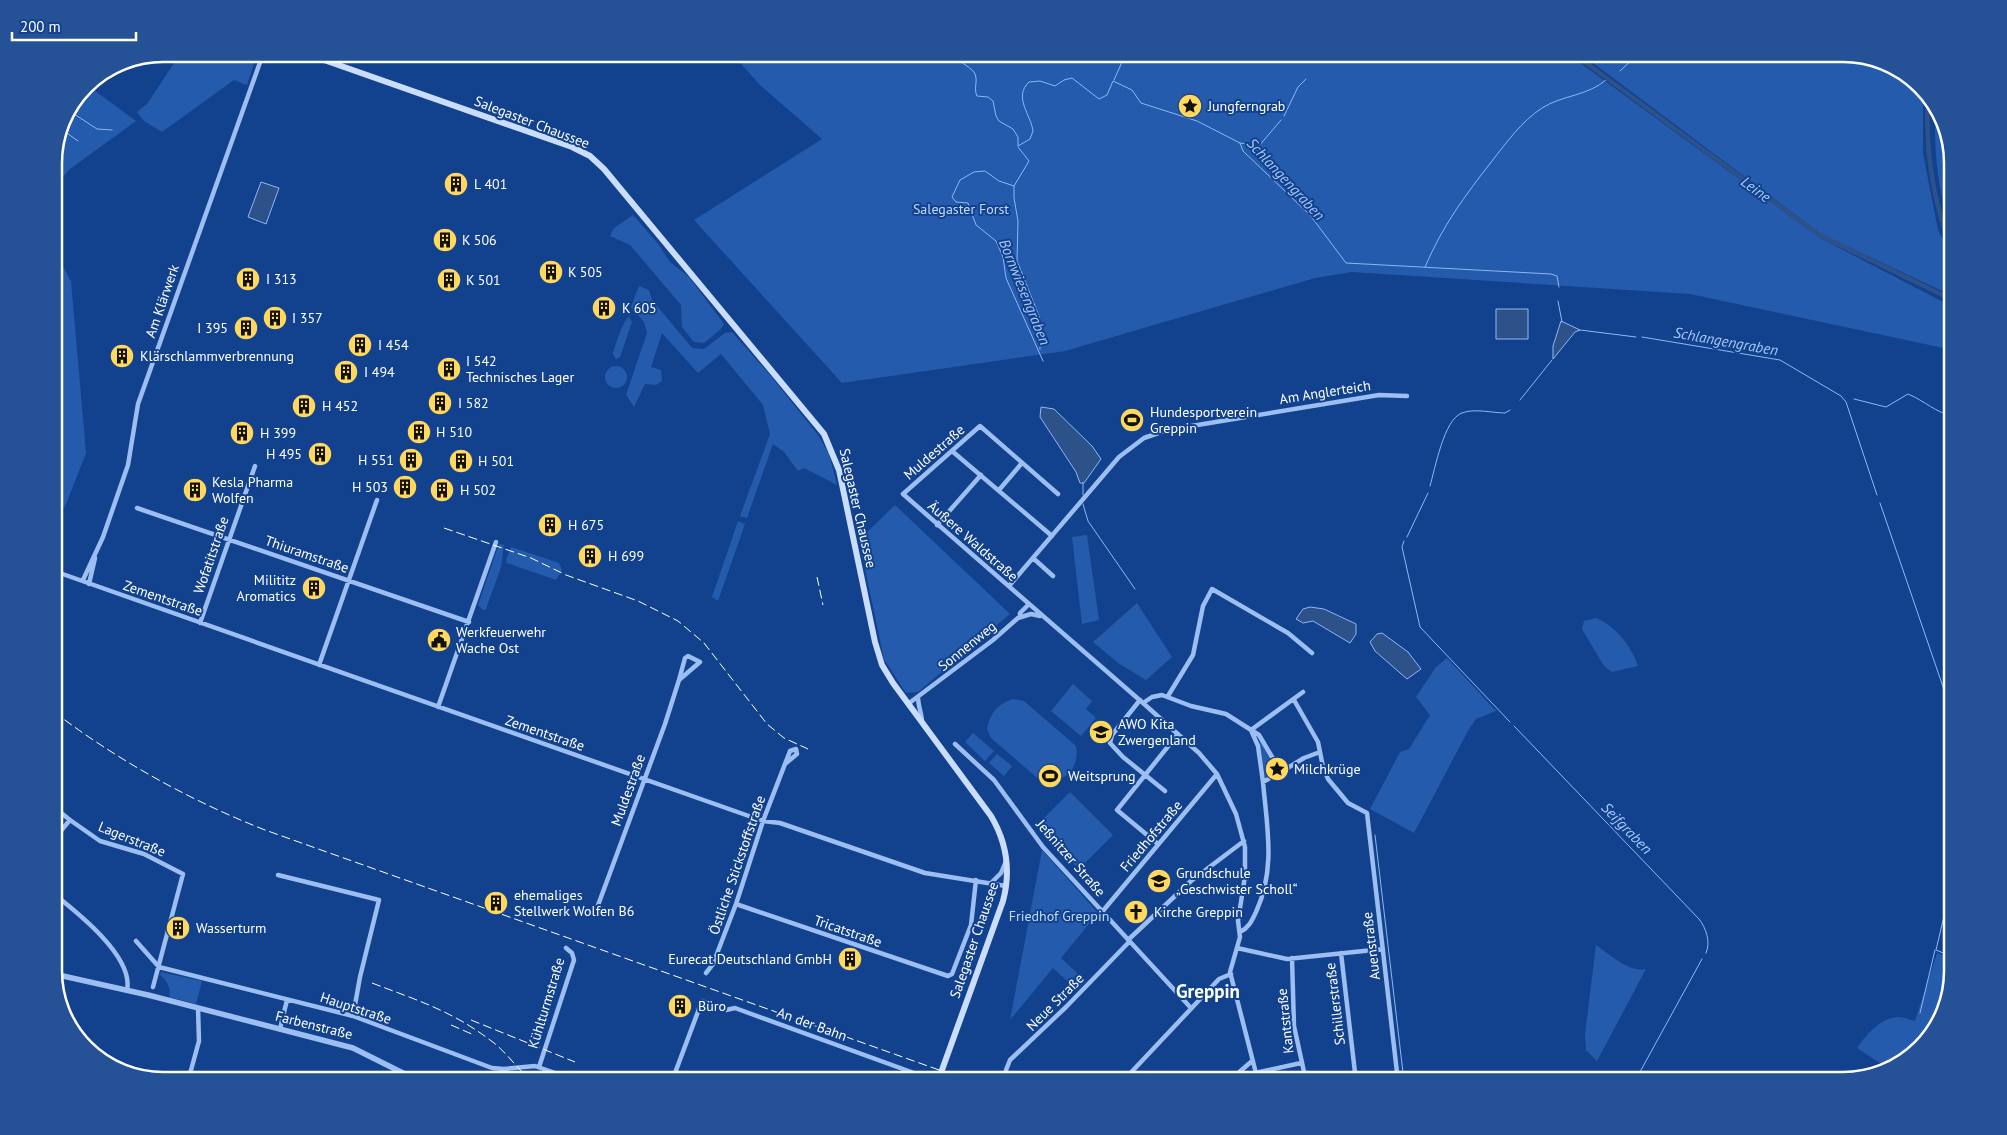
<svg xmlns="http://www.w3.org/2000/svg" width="2007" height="1135" font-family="'PT Sans',sans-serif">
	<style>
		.green { fill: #245bad }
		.water { fill: #2d5189; stroke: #8db8f5 }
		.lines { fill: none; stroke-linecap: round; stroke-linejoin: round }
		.stream { stroke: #8db8f5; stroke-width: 1 }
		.canal { stroke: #2d5189; stroke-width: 4.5 }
		.minor { stroke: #9cbef1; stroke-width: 4.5 }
		.tertiary { stroke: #9cbef1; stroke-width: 5.5 }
		.secondary { stroke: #caddfc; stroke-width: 6 }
		.rail { stroke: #fff; stroke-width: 1; stroke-dasharray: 9 4; stroke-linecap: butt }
		.labels { text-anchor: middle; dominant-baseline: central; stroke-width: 4; stroke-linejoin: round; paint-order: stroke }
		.poi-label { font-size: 14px; fill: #fff; stroke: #12428e; text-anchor: start }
		.street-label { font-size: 14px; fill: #fff; stroke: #12428e }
		.park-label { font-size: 14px; fill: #c3dafc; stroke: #12428e }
		.water-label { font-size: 15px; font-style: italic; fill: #a7c9f9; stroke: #12428e }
		.district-label { font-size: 19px; font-weight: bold; fill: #fff; stroke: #12428e }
		.rim { fill: none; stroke: #fff; stroke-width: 2.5 }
	</style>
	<rect width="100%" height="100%" fill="#12428e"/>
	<!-- green -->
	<path class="green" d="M180,54h77l-10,31 -13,-5 -72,52 -18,-11 -7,-9 10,-8z
		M732,54h836l252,184 133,69v43l-263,-56 -338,-22 -37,6 -250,73 -223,32 -148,-163 128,-81 -61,-53z
		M1581,54h262l55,14 25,25v60l15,77 15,30v36l-132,-62z
		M87,85l49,36 -66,48 -16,18c0,-41 6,-70 33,-102z
		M1936,106l17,51v73c-16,-34 -20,-87 -17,-124z
		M633,215l26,30 11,17 19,15 35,47 -3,5 -17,14 -10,-1 -12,-15 -1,-22 -51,-60 -20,-9 4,-8z
		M54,251l17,30 15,172 -20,51 -12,18z
		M639,286l10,4 3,10 40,48 12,1 21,-16 7,-1 38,43 48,60 11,19 8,31 -33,-17 -6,3 -14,-19 -11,-8 -26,74 -7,-2 30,-82 -7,-29 -42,-51 -23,19 -36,-40 -11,34 10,3 1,11 -6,4 -11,-1 -11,23 -8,-12 21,-62 -3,-11 -13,-15z
		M629,317l3,5 -12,35 -4,2 -3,-5c2,-8 10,-34 16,-37z
		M605 377a11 11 0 1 1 22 0a11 11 0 1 1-22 0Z
		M895,505l115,109 -92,78 -12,1 -22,-34 -25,-119z
		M738,521l7,3 -27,77 -6,-4z
		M1087,535l12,85 -17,4 -10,-87z
		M499,544l5,1 -3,22 -15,42 -3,1 -5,-5z
		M511,547l48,16 3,7 -6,10 -49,-17 -1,-3z
		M1137,603l35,54 -26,23 -28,-17 -25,-21z
		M1596,618c20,8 35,28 42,48l-26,6 -8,-6 -22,-37 2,-8z
		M1447,658l49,53 -20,8 -7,10 -55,104 -44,-24 30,-57 9,-3 21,-34 -14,-18 20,-30z
		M1073,684l19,17 -6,8 10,9 -15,18 -30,-25z
		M1014,699l10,2 52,45c4,23 -11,36 -33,37l-52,-45 -4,-9c3,-16 11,-26 27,-30z
		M973,733l21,18 -9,10 -20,-19z
		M1259,739l20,32 -14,6z
		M997,754l15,12 -8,10 -15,-13z
		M1070,792l43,43 -34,34 -43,-43z
		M1042,850l56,63 -37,45 25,23 -9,9 -24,-22 -43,52z
		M1596,945c13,9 33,28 50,24l-49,92 -11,-11 -1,-16z
		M1937,953l16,6c0,13 -8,57 -15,68 -8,12 -36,38 -49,42l-32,-21c9,-13 24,-31 42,-31 5,0 11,3 16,4z
		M161,972l41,9 -6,23 -27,-7c3,-8 -3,-18 -9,-22z"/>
	<!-- water -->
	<path class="water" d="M261,182l18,6 -13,36 -18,-7z
		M1496,309h32v30h-32z
		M1561,321l19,9 -5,2 -22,27v-13z
		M1041,407l13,2 38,37 9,13 -17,24h-4l-4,-11 -36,-55z
		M1310,607l14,2 32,15v10l-6,9 -37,-22 -10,2 -7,-4 7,-10z
		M1382,633l26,19 13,17 -14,10 -32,-28 -5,-9 7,-8z"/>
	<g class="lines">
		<!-- stream -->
		<path class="stream" d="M951,54c6,7 17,11 23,18 5,8 -1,16 3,24l11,1 5,4 3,15 3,5 14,8 5,8v9l12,-7 3,-8c-2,-16 -20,-34 -4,-49l11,-1 15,5 9,-6 8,-2c9,7 18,14 27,21l8,-4 6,-14 19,9 9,13 56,18 43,22 3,8 67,64 36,48 205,11 6,2 2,11
			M1123,59l4,-5
			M1620,71l18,-17
			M1114,80l8,-18
			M68,110l29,19 15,1
			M1284,116l14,-29 8,-8
			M61,129l17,12
			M1240,143l19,3 22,-26
			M1018,147l11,14 -15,25 -15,-5 -14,-10 -11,1 -14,8 -8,17 4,5 12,1 8,22 20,16 7,16 3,21 37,83
			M1014,186v12l4,23 -1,40 22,55 1,33
			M1425,267c18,-42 39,-70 67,-106 14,-18 30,-40 50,-53 20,-13 47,-12 65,-29
			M1558,301l4,21
			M1580,330l56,7
			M1642,337l138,23 61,36 5,6 31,93
			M1854,399l32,8 22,-13c17,7 28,19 45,22
			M1520,400l32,-40
			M1430,486c5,-17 14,-67 32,-73 12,-5 31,0 43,0l5,-3
			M1083,495v-12
			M1880,503l73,213
			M1083,504l5,17 47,68
			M1407,537l21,-44
			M1404,541l-2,6 18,80 90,95
			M1514,726l185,193c7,9 12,23 7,34
			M1375,835l29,246
			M1953,878l-17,72 17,7
			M1920,1013l15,-63
			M1635,1081l67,-122"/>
		<!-- canal -->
		<path class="canal" d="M1574,54l245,181 134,65
			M1928,98c-3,51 5,106 25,154"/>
		<!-- minor -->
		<path class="minor" d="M952,451l100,85
			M999,490l23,-27
			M1058,494l-78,-68 -77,68 240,209 56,50 18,21 19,40 9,33v29l-7,45 2,16 -10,35 28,109
			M137,508l332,114
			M937,525l44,-50
			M1033,558l20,18
			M54,571l709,250 17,2 145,50 81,13
			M83,580l20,-43 25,-72 10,-61 125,-350
			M89,584l6,-26
			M1009,586l110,-129 25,-19 23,-8 212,-35 28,1
			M1020,617v-4l9,-9
			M200,623l55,-157
			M319,665l58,-165
			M1168,696l25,-41 10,-49 9,-17 76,44 24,20
			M918,697c0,9 4,17 4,25
			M1140,700l-28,35 -2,8 13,14 42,34
			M1294,700l24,42 5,25 5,12 20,24 19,10 31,268
			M1143,703l9,-6 10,-2 29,11 35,8 33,21 22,37 -18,10 -5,-36 -7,-16
			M908,704l85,-64 25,-22 13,-4 9,2
			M438,707l58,-165
			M1251,730l52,-38
			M955,744l39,36 49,67 148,161
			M1281,772l23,-14 16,-6
			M60,812l10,8
			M54,839l16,-19 30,21 44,13 39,20 -30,113
			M1158,844l-41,-34 61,-76
			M54,846l2,1
			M278,875l101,25 -19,77 -7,39
			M991,883l10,-10 5,-12
			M54,894c24,19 80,63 73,96
			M736,904l212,72 4,-2 19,-49 5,-45
			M597,908l68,-184 14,-44 21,-18 -12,-6 -3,2 -6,22
			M1102,912l115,-138
			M1240,932c9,-4 12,-12 16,-20 20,-43 11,-85 7,-130
			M1128,940l63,-59 53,-40
			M136,941l23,26 194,49 139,52 12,1 31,-3 43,15
			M1237,948l50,11 96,-10
			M1341,953l15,128
			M1292,958l2,68 12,55
			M706,973l7,-9 23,-60 27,-83 27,-70 6,-2 1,5 -12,10
			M280,1029l7,-29
			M539,1067l35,-107 -2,-7 -6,-5
			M1255,1073l46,-10
			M188,1081l11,-40 -1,-33
			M672,1081l30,-80 24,9 9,-2 179,65
			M1006,1081v-11l4,-10 56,-53 63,-65
			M1123,1081l96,-102 12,-5
			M1229,1081l23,-20"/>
		<!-- tertiary -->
		<path class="tertiary" d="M54,974l94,21 205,53 66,33"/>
		<!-- secondary -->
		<path class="secondary" d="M307,54l265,93 18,9 14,13 220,265 15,36 36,172 7,23 11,18 98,133c16,27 20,55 12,85l-65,180"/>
		<!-- rail -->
		<path class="rail" d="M444,528l87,30 35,17 72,26 40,20 26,22 63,81 17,14 24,11
			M817,577l6,28
			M54,712c65,49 135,88 211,118l705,251
			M372,983c47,18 81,28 122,60 14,11 24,27 38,38
			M471,1020l104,42
			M451,1025l23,10"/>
	</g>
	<!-- icons -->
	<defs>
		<g id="sight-disc" transform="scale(1.25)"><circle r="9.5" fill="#ffd85c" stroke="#12428e"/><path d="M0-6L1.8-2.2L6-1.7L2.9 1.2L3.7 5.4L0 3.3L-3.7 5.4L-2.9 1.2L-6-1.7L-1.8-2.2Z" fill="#111"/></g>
		<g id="building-disc" transform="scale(1.25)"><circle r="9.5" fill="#ffd85c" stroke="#12428e"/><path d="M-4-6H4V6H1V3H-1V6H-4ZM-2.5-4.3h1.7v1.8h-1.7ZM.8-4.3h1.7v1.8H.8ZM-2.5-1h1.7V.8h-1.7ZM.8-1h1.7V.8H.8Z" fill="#111"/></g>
		<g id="stadium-disc" transform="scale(1.25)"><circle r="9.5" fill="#ffd85c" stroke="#12428e"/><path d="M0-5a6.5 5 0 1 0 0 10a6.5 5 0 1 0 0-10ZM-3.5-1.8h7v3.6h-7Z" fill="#111"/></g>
		<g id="civic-disc" transform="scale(1.25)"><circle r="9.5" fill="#ffd85c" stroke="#12428e"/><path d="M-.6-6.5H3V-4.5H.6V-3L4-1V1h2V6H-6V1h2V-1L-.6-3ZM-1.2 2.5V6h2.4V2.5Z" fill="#111"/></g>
		<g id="school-disc" transform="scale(1.25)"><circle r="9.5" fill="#ffd85c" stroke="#12428e"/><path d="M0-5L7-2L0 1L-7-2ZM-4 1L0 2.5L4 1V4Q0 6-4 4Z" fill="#111"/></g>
		<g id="church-disc" transform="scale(1.25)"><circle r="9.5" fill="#ffd85c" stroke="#12428e"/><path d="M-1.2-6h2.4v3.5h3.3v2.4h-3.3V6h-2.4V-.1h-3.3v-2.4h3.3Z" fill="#111"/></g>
	</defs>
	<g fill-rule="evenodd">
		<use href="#sight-disc" x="1190" y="106"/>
		<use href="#building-disc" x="456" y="184"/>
		<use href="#building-disc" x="445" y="240"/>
		<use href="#building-disc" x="551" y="272"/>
		<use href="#building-disc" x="248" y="279"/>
		<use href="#building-disc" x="449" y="280"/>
		<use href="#building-disc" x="604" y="308"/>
		<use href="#building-disc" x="275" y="318"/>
		<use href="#building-disc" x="246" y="328"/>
		<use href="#building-disc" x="360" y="345"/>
		<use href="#building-disc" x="122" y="356"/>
		<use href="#building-disc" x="449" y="369"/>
		<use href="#building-disc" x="346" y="372"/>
		<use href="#building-disc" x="440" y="403"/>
		<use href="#building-disc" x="304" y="406"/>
		<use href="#stadium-disc" x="1132" y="420"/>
		<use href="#building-disc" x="419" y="432"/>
		<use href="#building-disc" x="242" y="433"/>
		<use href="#building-disc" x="320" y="454"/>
		<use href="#building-disc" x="411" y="460"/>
		<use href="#building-disc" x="461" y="461"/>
		<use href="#building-disc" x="405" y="487"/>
		<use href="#building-disc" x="195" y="490"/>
		<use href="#building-disc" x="442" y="490"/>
		<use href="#building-disc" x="550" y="525"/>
		<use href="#building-disc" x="590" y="556"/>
		<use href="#building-disc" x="314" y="588"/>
		<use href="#civic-disc" x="439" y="640"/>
		<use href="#school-disc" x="1101" y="732"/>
		<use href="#sight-disc" x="1277" y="769"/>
		<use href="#stadium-disc" x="1050" y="776"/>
		<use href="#school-disc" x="1159" y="881"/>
		<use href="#building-disc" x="496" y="903"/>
		<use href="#church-disc" x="1136" y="912"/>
		<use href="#building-disc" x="178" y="928"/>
		<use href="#building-disc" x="850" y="959"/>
		<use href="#building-disc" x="680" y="1006"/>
	</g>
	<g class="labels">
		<!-- poi labels -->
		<g class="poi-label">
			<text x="1208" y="106">Jungferngrab</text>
			<text x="474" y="184">L 401</text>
			<text x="462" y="240">K 506</text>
			<text x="568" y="272">K 505</text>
			<text x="266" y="279">I 313</text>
			<text x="466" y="280">K 501</text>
			<text x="622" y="308">K 605</text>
			<text x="292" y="318">I 357</text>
			<text x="228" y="328" text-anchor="end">I 395</text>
			<text x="378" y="345">I 454</text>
			<text x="140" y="356">Klärschlammverbrennung</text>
			<text x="466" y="361">I 542<tspan x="466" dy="16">Technisches Lager</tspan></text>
			<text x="364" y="372">I 494</text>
			<text x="458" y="403">I 582</text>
			<text x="322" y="406">H 452</text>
			<text x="1150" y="412">Hundesportverein<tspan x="1150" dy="16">Greppin</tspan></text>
			<text x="436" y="432">H 510</text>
			<text x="260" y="433">H 399</text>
			<text x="302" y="454" text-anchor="end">H 495</text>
			<text x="394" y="460" text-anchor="end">H 551</text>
			<text x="478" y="461">H 501</text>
			<text x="212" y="482">Kesla Pharma<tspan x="212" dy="16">Wolfen</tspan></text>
			<text x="388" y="487" text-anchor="end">H 503</text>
			<text x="460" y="490">H 502</text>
			<text x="568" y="525">H 675</text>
			<text x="608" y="556">H 699</text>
			<text x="296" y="580" text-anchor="end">Milititz<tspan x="296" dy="16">Aromatics</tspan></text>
			<text x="456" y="632">Werkfeuerwehr<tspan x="456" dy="16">Wache Ost</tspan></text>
			<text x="1118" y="724">AWO Kita<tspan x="1118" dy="16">Zwergenland</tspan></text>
			<text x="1294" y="769">Milchkrüge</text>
			<text x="1068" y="776">Weitsprung</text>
			<text x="1176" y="873">Grundschule<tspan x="1176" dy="16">„Geschwister Scholl“</tspan></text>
			<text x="514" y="895">ehemaliges<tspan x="514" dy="16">Stellwerk Wolfen B6</tspan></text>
			<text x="1154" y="912">Kirche Greppin</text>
			<text x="196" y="928">Wasserturm</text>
			<text x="832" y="959" text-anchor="end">Eurecat Deutschland GmbH</text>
			<text x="698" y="1006">Büro</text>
		</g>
		<!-- street labels -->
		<g class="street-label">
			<text transform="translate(532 122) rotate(21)">Salegaster Chaussee</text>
			<text transform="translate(162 301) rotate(-71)">Am Klärwerk</text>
			<text transform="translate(1325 392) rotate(-9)">Am Anglerteich</text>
			<text transform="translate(934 452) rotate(-41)">Muldestraße</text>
			<text transform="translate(858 508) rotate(77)">Salegaster Chaussee</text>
			<text transform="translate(973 541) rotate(41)">Äußere Waldstraße</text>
			<text transform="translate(307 554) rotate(19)">Thiuramstraße</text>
			<text transform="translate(211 555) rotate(-71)">Wofatitstraße</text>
			<text transform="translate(163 598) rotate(19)">Zementstraße</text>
			<text transform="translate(967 646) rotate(-39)">Sonnenweg</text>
			<text transform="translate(545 733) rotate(19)">Zementstraße</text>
			<text transform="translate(628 790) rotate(-70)">Muldestraße</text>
			<text transform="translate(1151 836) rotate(-50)">Friedhofstraße</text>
			<text transform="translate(132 839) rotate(22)">Lagerstraße</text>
			<text transform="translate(1071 858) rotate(49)">Jeßnitzer Straße</text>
			<text transform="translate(737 865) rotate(-71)">Östliche Stickstoffstraße</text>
			<text transform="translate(848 931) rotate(19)">Tricatstraße</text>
			<text transform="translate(974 940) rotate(-71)">Salegaster Chaussee</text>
			<text transform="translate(1371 946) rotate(-97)">Auenstraße</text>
			<text transform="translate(1055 1002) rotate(-45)">Neue Straße</text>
			<text transform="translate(546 1003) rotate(-73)">Kühlturmstraße</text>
			<text transform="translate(1335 1004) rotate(-97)">Schillerstraße</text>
			<text transform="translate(356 1008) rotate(18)">Hauptstraße</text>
			<text transform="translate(1285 1021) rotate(-96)">Kantstraße</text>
			<text transform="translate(812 1024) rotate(20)">An der Bahn</text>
			<text transform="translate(314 1025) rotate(14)">Farbenstraße</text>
		</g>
		<!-- park labels -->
		<g class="park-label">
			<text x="961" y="209">Salegaster Forst</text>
			<text x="1059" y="916">Friedhof Greppin</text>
		</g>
		<!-- water labels -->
		<g class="water-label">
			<text transform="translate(1286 179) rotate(47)">Schlangengraben</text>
			<text transform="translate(1756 189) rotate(36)">Leine</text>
			<text transform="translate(1025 292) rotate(68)">Bornwiesengraben</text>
			<text transform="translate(1726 341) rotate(10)">Schlangengraben</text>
			<text transform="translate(1627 828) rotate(46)">Seifgraben</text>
		</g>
		<!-- district labels -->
		<g class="district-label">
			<text x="1208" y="991">Greppin</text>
		</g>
	</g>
	<!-- crop -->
	<path d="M0 0H2007V1135H0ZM163 62H1843A101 101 0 0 1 1944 163V971A101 101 0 0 1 1843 1072H163A101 101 0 0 1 62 971V163A101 101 0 0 1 163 62Z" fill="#255197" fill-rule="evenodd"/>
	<path class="rim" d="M163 62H1843A101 101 0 0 1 1944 163V971A101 101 0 0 1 1843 1072H163A101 101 0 0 1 62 971V163A101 101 0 0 1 163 62Z"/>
	<!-- scale -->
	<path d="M12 32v8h124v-8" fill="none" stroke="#ffffff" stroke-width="2.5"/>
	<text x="20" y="32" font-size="15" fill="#ffffff" stroke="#12428e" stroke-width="4" paint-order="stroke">200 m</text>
</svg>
